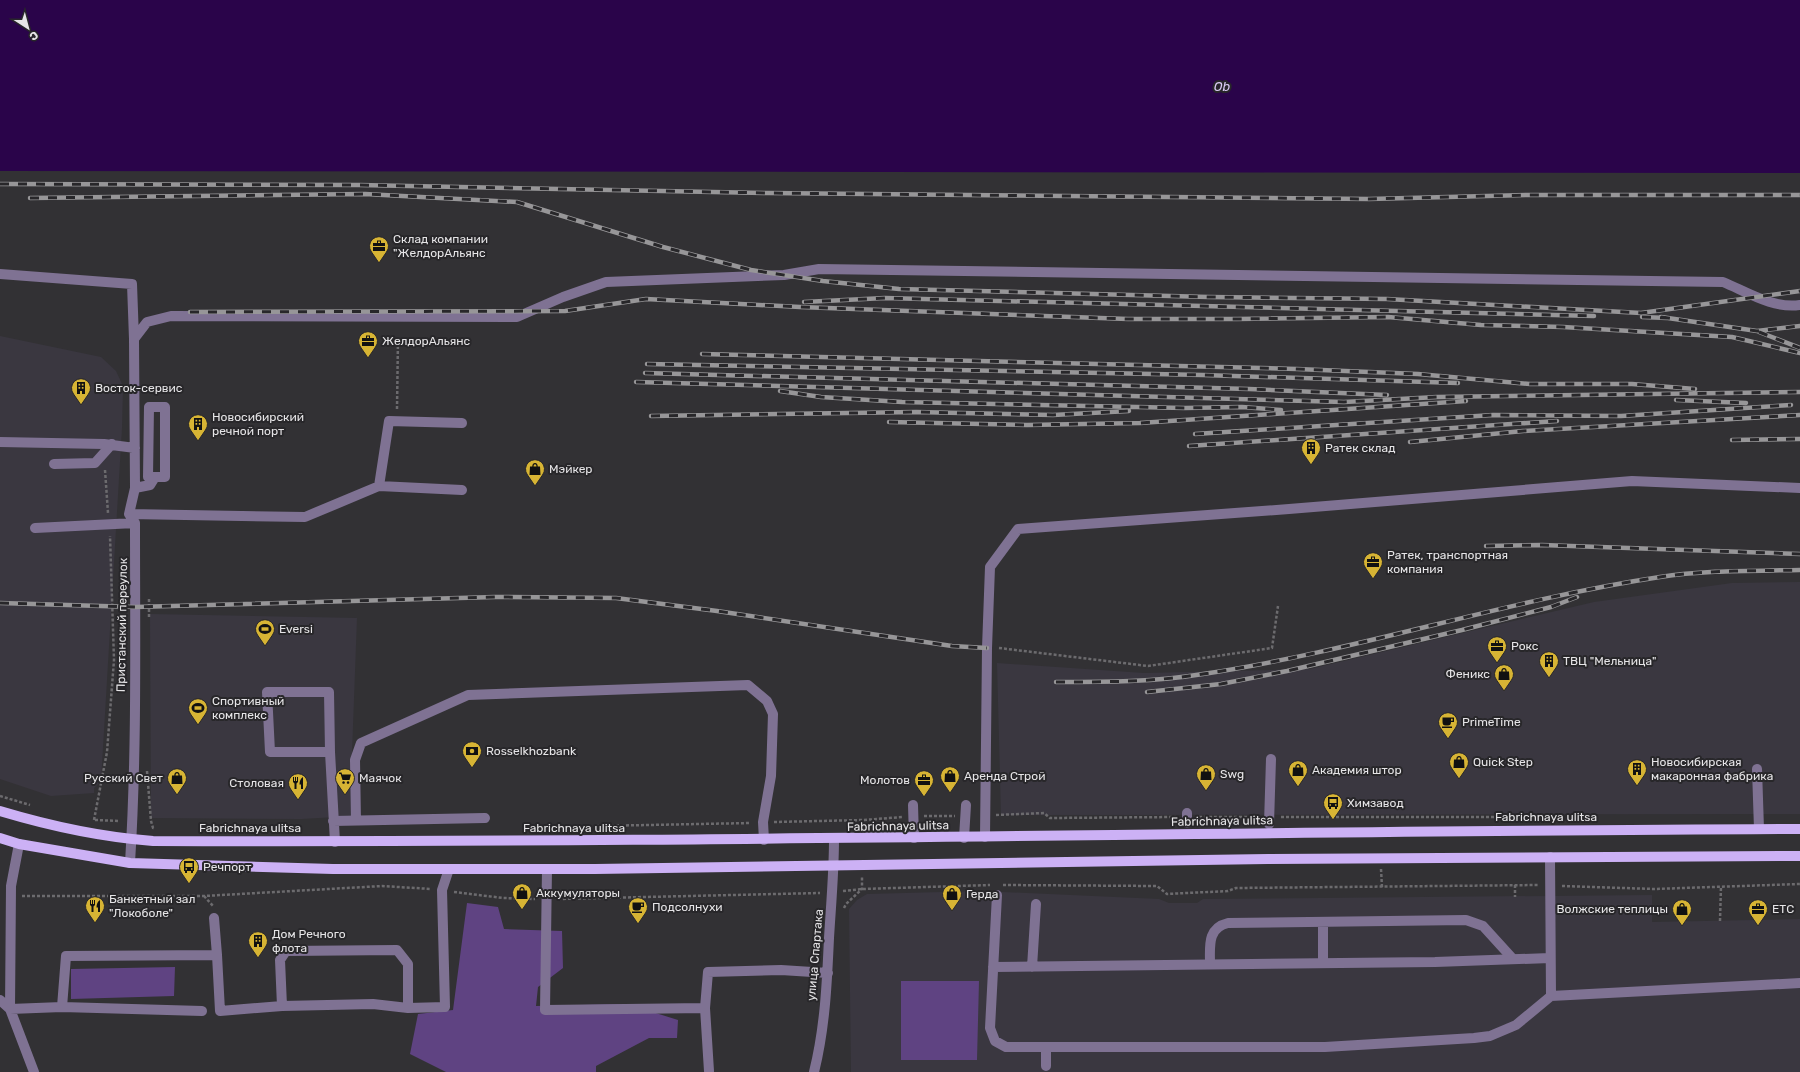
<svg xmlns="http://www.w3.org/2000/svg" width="1800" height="1072" font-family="Rubik,sans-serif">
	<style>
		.built { fill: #3a3740 }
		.green { fill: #5f4382 }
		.water { fill: #2a044a }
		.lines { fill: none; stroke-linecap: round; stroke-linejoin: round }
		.path { stroke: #6c6b6e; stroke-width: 2.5; stroke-dasharray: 3 2; stroke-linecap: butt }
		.minor { stroke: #7f7293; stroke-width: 10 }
		.major { stroke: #ccb1f5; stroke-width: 10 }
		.rail-casing { stroke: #979698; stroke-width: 4.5 }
		.rail { stroke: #28272a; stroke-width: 3; stroke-dasharray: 9; stroke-linecap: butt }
		.labels { text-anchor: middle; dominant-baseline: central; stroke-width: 4; stroke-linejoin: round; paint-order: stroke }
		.poi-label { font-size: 12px; fill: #e6e5e7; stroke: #28272a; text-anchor: start }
		.street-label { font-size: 12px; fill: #e6e5e7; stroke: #28272a }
		.water-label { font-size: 13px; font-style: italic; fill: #dacbf3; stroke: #28272a }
	</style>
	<rect width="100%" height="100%" fill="#323134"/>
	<!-- built -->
	<path class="built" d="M0,336l101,21 15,14 7,15 -1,42 -21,353 -7,7v5l-43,3 -51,-17z
		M1800,582v232l-799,1 -4,-152 147,10 166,-4 284,-67 138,-19z
		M150,614l207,4 -6,162 3,36 -53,3 -150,-1z
		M981,891l178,8 10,4h28l6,-4 449,-4v27l148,-3v153h-949l-2,-163 8,-9 10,-6z"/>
	<!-- green -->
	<path class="green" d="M467,903l31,4 6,22 58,2 1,37 -25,19 -2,19 91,-2 51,16 -1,18h-28l-53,28v6h-150l-36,-18 8,-40 35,-4z
		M175,967l-1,29 -103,3v-30z
		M901,981h78l-2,79h-76z"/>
	<!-- water -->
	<path class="water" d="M0,0h1800v173l-1800,-2z"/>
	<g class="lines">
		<!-- path -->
		<path class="path" d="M397,409l1,-71
			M105,470l3,43
			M149,599v19
			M999,648l149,18 124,-18 6,-42
			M147,771l4,50 2,7h2
			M0,796l30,9
			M996,815l48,-2 6,5 126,-1
			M924,816h31
			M1199,817h59
			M1281,817h235
			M94,820l13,-68 7,-92 -4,-124
			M95,820l25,1
			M774,822l90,-2 39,-3
			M596,826l155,-3
			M1381,869l1,18
			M1003,885l154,1 10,8 61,-3 8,-3 303,-3
			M1515,885v12
			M1562,886l92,3 146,-5
			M843,891l19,-2 128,-4
			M454,892l49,6 32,1
			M22,896h182l178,-10 49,3
			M204,896l9,10
			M558,899l262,-6
			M844,908l2,-4 16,-15v-12
			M1720,921l1,-35"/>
		<!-- minor -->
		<path class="minor" d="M0,274l132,10 2,55
			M149,407h16v70h-17z
			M0,442l104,2 31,4
			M54,464l41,-1 17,-19
			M379,486l10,-65 73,2
			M135,488l15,-3 5,-8
			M129,514l176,3 74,-31 83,4
			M35,528l100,-5
			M330,752h-60l-3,-60h62l1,60 5,90
			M1757,769l2,60
			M913,805l1,33
			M333,821l152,-3
			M356,821l-1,-61 6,-17 107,-48 280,-10 19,16 6,13 -2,62 -8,46 1,18
			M1187,823v-10
			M1269,824l2,-65
			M985,837l2,-189 3,-81 28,-38 271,-20 343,-28 168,7
			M964,838l2,-33
			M19,844l-8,42 -1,123 52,-2 140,4
			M1550,857l1,139
			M130,863c7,-113 5,-227 5,-340l-6,-9 6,-26 -1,-149 13,-17 24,-6 346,1 46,-20 43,-15 178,-7 35,-6 904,13c24,10 50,27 77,23
			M547,869l-2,141 160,-2 3,-36 73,-2 47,3
			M997,895l-7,133 5,13 11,6h319l149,-9 16,-2 26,-11 35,-29 249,-13
			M214,918l3,37
			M1323,922v41
			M1210,964c0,-18 -3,-36 18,-41l238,-3 17,6 30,33
			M993,967l442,-5 115,-4
			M1032,967l4,-63
			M0,1000l10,9 24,63
			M282,1006l-2,-46 6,-9 111,-1 11,14v44
			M62,1007l4,-51 151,-1 3,56 62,-5 91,-2 35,4 37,-1 -3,-117 7,-21
			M705,1008l4,63
			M1046,1047v19
			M814,1072c11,-44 13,-89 15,-134 2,-33 5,-66 5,-99"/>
		<!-- major -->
		<path class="major" d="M0,811c50,15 101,26 153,30 549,2 1098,-10 1647,-12
			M0,838l19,6 111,19 203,6h262l673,-10 532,-3"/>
		<!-- rail casing -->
		<g class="rail-casing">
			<path id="rail" d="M0,184l359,1 409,8 601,6 159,-4h272
				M30,198l335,-4 152,8 146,45 88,23 72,11 76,8 310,8 178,2 254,14 159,-22
				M804,302l81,-4 709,18
				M190,312l375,-1 81,-12 154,8 328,12h109l151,-2 93,8 82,2 169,10 68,16
				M1642,317l25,1
				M1661,317l96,14 43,-5
				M1759,332l41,16
				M702,354l595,15 121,5 112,10h102l63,5
				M647,364l556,11 255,8
				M645,373l604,16 138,6
				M636,382l708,20 93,-5 363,-5
				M780,391l41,6 81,5 283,6 57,-1 39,3
				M1676,400l70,3
				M651,416l265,-4 137,3 76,-4
				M889,422l138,3 113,-2 326,-22
				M1195,434l298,-19 128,1 170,-11
				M1732,440l68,-1
				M1410,442l113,-11 277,-16
				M1189,446l368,-25
				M1486,546l56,-1 258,9
				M0,603l135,4 360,-10 121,1 101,13 235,35 35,2
				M1056,682c49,0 99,0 147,-8 154,-23 303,-74 457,-97 44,-7 95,-6 140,-7
				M1147,692l74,-8 66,-13 175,-41 89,-23 26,-10"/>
		</g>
		<!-- rail -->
		<use href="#rail" class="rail"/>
	</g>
	<!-- icons -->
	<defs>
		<g id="office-pin" transform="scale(1)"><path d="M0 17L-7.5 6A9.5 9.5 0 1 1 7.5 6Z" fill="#d7b434" stroke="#28272a"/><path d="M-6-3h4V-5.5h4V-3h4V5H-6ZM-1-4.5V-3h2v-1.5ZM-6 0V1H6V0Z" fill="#111"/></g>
		<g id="building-pin" transform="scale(1)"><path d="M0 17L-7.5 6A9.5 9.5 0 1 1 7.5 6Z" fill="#d7b434" stroke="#28272a"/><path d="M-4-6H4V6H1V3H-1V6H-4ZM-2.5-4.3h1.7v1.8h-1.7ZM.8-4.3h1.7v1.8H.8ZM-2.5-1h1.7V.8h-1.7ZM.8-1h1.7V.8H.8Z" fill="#111"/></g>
		<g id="shop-pin" transform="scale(1)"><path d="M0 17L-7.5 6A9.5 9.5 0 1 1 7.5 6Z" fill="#d7b434" stroke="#28272a"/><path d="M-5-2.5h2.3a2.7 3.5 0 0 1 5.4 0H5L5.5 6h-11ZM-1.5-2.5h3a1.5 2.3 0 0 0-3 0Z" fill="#111"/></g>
		<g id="stadium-pin" transform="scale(1)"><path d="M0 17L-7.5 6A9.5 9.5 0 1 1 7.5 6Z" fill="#d7b434" stroke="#28272a"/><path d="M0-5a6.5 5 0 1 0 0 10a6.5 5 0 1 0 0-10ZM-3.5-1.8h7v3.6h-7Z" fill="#111"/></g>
		<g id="cafe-pin" transform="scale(1)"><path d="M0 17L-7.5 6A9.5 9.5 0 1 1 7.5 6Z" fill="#d7b434" stroke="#28272a"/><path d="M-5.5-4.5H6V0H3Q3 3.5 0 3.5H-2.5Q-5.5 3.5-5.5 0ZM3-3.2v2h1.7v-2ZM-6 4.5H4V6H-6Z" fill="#111"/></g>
		<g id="bank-pin" transform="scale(1)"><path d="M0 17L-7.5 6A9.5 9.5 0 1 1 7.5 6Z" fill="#d7b434" stroke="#28272a"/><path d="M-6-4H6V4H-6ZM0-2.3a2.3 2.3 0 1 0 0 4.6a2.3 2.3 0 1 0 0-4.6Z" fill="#111"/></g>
		<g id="supermarket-pin" transform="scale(1)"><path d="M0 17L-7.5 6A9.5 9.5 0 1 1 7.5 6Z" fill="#d7b434" stroke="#28272a"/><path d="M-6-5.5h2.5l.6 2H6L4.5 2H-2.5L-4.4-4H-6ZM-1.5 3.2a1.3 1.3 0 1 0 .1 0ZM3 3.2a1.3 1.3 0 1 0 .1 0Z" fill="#111"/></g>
		<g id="restaurant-pin" transform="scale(1)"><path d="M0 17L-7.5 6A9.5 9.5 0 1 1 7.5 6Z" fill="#d7b434" stroke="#28272a"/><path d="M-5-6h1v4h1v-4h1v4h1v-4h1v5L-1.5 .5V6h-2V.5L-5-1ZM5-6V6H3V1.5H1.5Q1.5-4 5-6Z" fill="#111"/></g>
		<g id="bus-pin" transform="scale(1)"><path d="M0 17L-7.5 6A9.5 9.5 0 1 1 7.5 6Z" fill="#d7b434" stroke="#28272a"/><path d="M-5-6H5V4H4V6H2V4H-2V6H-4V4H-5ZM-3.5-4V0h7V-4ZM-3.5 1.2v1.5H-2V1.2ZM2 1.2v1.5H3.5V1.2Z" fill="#111"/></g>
	</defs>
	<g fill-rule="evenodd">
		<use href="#office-pin" x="379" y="246"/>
		<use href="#office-pin" x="368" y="341"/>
		<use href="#building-pin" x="81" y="388"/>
		<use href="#building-pin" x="198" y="424"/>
		<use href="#building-pin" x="1311" y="448"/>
		<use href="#shop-pin" x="535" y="469"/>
		<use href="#office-pin" x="1373" y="562"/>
		<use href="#stadium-pin" x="265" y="629"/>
		<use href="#office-pin" x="1497" y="646"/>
		<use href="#building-pin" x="1549" y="661"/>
		<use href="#shop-pin" x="1504" y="674"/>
		<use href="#stadium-pin" x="198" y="708"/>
		<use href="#cafe-pin" x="1448" y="722"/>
		<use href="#bank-pin" x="472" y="751"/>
		<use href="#shop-pin" x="1459" y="762"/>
		<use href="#building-pin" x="1637" y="769"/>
		<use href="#shop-pin" x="1298" y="770"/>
		<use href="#shop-pin" x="1206" y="774"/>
		<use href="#shop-pin" x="950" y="776"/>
		<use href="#shop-pin" x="177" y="778"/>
		<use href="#supermarket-pin" x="345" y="778"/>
		<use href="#office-pin" x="924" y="780"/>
		<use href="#restaurant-pin" x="298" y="783"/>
		<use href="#bus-pin" x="1333" y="803"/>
		<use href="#bus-pin" x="189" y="867"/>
		<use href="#shop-pin" x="522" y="893"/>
		<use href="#shop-pin" x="952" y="894"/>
		<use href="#restaurant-pin" x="95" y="906"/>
		<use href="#cafe-pin" x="638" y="907"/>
		<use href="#shop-pin" x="1682" y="909"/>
		<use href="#office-pin" x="1758" y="909"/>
		<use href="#building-pin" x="258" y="941"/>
	</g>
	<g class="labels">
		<!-- poi labels -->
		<g class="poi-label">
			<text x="393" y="239">Склад компании<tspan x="393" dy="14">"ЖелдорАльянс</tspan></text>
			<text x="382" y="341">ЖелдорАльянс</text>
			<text x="95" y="388">Восток-сервис</text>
			<text x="212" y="417">Новосибирский<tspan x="212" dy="14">речной порт</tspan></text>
			<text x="1325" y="448">Ратек склад</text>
			<text x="549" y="469">Мэйкер</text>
			<text x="1387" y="555">Ратек, транспортная<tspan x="1387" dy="14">компания</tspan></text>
			<text x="279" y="629">Eversi</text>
			<text x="1511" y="646">Рокс</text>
			<text x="1563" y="661">ТВЦ "Мельница"</text>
			<text x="1490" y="674" text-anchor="end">Феникс</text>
			<text x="212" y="701">Спортивный<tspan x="212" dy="14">комплекс</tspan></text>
			<text x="1462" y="722">PrimeTime</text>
			<text x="486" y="751">Rosselkhozbank</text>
			<text x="1473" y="762">Quick Step</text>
			<text x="1651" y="762">Новосибирская<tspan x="1651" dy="14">макаронная фабрика</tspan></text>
			<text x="1312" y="770">Академия штор</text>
			<text x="1220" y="774">Swg</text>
			<text x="964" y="776">Аренда Строй</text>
			<text x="163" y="778" text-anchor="end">Русский Свет</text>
			<text x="359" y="778">Маячок</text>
			<text x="910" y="780" text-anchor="end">Молотов</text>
			<text x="284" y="783" text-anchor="end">Столовая</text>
			<text x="1347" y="803">Химзавод</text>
			<text x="203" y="867">Речпорт</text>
			<text x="536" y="893">Аккумуляторы</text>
			<text x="966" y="894">Герда</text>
			<text x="109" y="899">Банкетный зал<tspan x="109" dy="14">"Локоболе"</tspan></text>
			<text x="652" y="907">Подсолнухи</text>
			<text x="1668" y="909" text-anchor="end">Волжские теплицы</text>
			<text x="1772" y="909">ЕТС</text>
			<text x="272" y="934">Дом Речного<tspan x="272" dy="14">флота</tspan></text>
		</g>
		<!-- street labels -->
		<g class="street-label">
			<text transform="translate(122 625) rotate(-89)">Пристанский переулок</text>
			<text x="1546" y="817">Fabrichnaya ulitsa</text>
			<text transform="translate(1222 821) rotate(-1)">Fabrichnaya ulitsa</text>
			<text transform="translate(898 826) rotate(-1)">Fabrichnaya ulitsa</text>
			<text x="250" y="828">Fabrichnaya ulitsa</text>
			<text x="574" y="828">Fabrichnaya ulitsa</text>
			<text transform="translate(815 955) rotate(-85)">улица Спартака</text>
		</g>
		<!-- water labels -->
		<g class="water-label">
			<text x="1222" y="86">Ob</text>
		</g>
	</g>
	<!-- north arrow -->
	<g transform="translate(28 28) rotate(144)" stroke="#28272a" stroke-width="3" paint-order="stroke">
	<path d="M0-3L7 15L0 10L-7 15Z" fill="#e6e5e7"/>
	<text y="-6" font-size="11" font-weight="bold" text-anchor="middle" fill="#e6e5e7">С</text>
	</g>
</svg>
